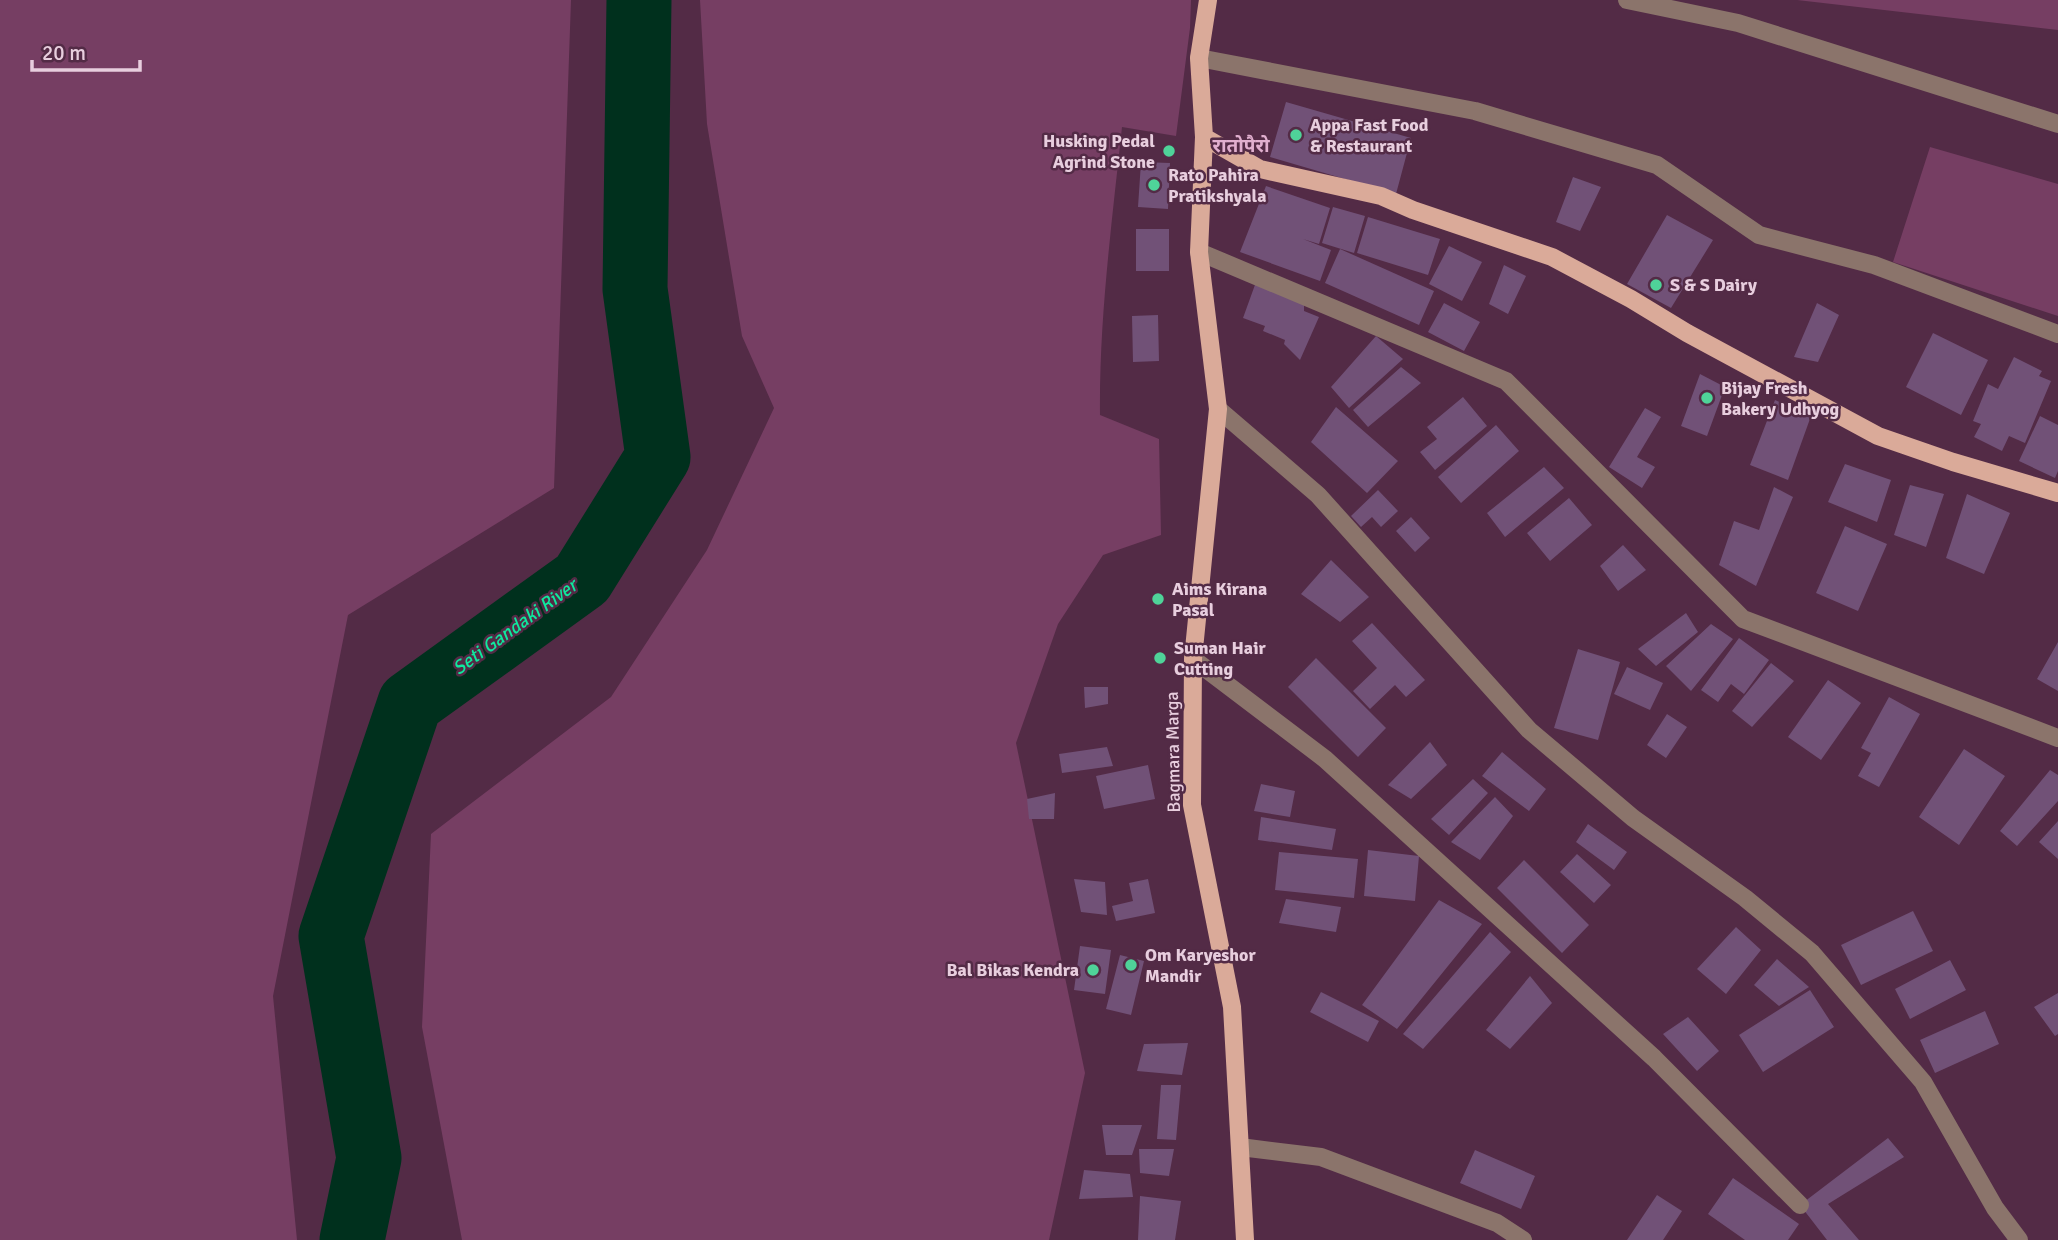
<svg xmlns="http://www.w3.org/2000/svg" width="2058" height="1240" font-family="Signika,'Noto Sans Devanagari',sans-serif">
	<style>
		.green { fill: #763e63 }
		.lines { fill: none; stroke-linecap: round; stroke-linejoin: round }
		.river { stroke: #00301d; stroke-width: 65 }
		.building { fill: #715177 }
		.minor { stroke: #8b746b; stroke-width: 18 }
		.major { stroke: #daaa99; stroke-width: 18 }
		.poi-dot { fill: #4fd399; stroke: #532b46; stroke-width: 2.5 }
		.labels { text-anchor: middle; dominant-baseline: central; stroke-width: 5; stroke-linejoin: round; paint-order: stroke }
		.poi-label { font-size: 18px; font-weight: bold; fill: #e8cede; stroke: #532b46; text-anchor: start }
		.street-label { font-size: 18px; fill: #e8cede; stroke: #532b46 }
		.neighbourhood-label { font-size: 19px; font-weight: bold; fill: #e1afcf; stroke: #532b46 }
		.water-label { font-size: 19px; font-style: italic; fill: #0fe99e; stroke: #532b46 }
	</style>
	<rect width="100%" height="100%" fill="#532b46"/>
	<!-- green -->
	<path class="green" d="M0,0h571l-17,488 -206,127 -75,381 24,244h-297z
		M700,0h491l-1,28 -14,108 -54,-9c-10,95 -23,191 -22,288l59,24 2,96 -58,20 -45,69 -42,119 69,330 -36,167h-587l-40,-213 9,-193 180,-137 96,-147 67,-142 -32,-72 -35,-212z
		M1797,0h261v30z
		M1930,147l128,37v132l-165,-54z"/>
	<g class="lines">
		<!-- river -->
		<path class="river" d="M352,1240l17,-82 -38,-222 79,-233 172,-124 76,-122 -23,-168 4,-289"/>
	</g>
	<!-- building -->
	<path class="building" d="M1286,102l125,36 -15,56 -126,-37z
		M1141,162l29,1 -2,46 -30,-2z
		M1573,177l28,10 -21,44 -24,-9z
		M1266,186l64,22 -11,36 -16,-5 28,11 -11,31 -80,-29z
		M1333,207l32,9 -11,37 -32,-10z
		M1667,215l46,25 -42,68 -44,-24z
		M1368,217l72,22 -12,36 -71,-22z
		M1136,229h33v42h-33z
		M1449,246l33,16 -20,39 -33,-17z
		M1340,249l94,42 -15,34 -94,-42z
		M1504,265l22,11 -18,38 -19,-10z
		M1256,282l48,23v6l15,6 -19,43 -16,-16 1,-4 -22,-9 2,-5 -22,-8z
		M1444,303l36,19 -16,29 -36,-19z
		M1817,303l22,12 -21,47 -24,-5z
		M1158,315l1,46 -26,1 -1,-46z
		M1933,333l55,27 -27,55 -55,-28z
		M1376,336l27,23 -54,49 -18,-21z
		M2014,357l28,14 -3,5 12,5 -26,62 -16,-7 -7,15 -28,-14 7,-13 -8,-3 15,-37 10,5z
		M1401,367l20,16 -53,44 -15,-17z
		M1700,374l25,13 -18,49 -26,-10z
		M1463,397l24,29 -52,44 -15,-18 17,-13 -10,-12z
		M1775,400l36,16 -23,64 -38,-15z
		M1336,407l62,54 -31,32 -56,-51z
		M1645,408l16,9 -24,40 18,10 -13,21 -33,-21z
		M2040,416l18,9v46l-3,7 -36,-17z
		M1496,425l23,26 -58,52 -23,-26z
		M1845,464l46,16 -14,42 -49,-20z
		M1544,467l20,21 -59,49 -18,-24z
		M1910,485l34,9 -18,53 -32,-12z
		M1774,487l19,10 -37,89 -37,-21 15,-44 25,9z
		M1378,490l20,21 -17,16 -9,-10 -11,10 -10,-11z
		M1967,494l43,19 -26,61 -38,-16z
		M1569,498l23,27 -42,36 -23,-28z
		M1411,517l19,21 -15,14 -19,-21z
		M1845,526l42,18 -29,67 -42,-18z
		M1623,545l23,25 -28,21 -18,-25z
		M1331,560l38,37 -29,25 -39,-28z
		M1686,613l12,19 -42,34 -18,-17z
		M1372,623l53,57 -19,17 -11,-12 -25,24 -17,-18 24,-23 -25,-27z
		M1711,624l22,15 -42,52 -25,-25z
		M1739,638l30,22 -25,34 -13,-10 -13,18 -17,-12z
		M2058,642v49l-21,-12z
		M1578,649l42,13 -22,78 -44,-12z
		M1316,658l70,70 -28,29 -70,-70z
		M1771,663l23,18 -42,46 -20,-16z
		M1627,667l36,16 -13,27 -36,-16z
		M1828,680l33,23 -40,57 -33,-23z
		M1084,687h24v17l-23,4z
		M1889,697l31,17 -41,73 -21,-11 13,-23 -10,-5z
		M1667,714l20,13 -21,31 -19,-13z
		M1430,742l17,23 -36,34 -23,-14z
		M1107,747l6,19 -51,7 -3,-19z
		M1964,749l41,27 -46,69 -40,-28z
		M1502,752l44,37 -17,22 -47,-35z
		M1148,765l7,34 -51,10 -8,-33z
		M2050,770l8,5v26l-41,45 -17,-15z
		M1473,779l15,14 -39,42 -18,-16z
		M1261,784l34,7 -5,26 -36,-6z
		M1055,793l-1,26h-25l-2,-20z
		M1495,797l18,19 -33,44 -29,-18z
		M1261,817l75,12 -4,21 -74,-10z
		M2058,821v38l-19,-17z
		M1588,824l39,28 -13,18 -38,-28z
		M1368,850l51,6 -4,45 -51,-5z
		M1279,852l79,7 -4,39 -79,-8z
		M1577,854l34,31 -17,18 -34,-31z
		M1524,860l65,65 -27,28 -65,-65z
		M1074,879l31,3 2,33 -26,-3z
		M1148,879l7,34 -39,8 -4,-15 21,-5 -4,-18z
		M1286,899l55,8 -5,25 -57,-9z
		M1439,900l43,24 -85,105 -35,-24z
		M1913,911l20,40 -72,34 -20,-40z
		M1736,927l25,23 -35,44 -29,-25z
		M1490,932l21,20 -88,97 -20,-15z
		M1080,946l31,4 -6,44 -31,-4z
		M1120,955l24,6 -13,54 -25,-6z
		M1777,959l32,28 -30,19 -25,-21z
		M1950,960l16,30 -56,29 -15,-30z
		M1530,976l22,27 -42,46 -24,-19z
		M1810,990l24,37 -71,45 -24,-37z
		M1321,992l58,29 -11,21 -58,-30z
		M2058,993v41l-3,2 -21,-29z
		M1985,1011l14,33 -64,29 -15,-33z
		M1688,1017l31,34 -22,20 -34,-37z
		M1188,1043l-6,32 -45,-4 7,-27z
		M1161,1085h20l-5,55 -19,-1z
		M1102,1125h40l-10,30h-26z
		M1888,1138l16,19 -76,47 31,36h-32l-27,-35z
		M1139,1149h35l-5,27 -29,-3z
		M1475,1150l60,26 -14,33 -61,-26z
		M1084,1170l46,4 3,23 -54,2z
		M1733,1178l66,46 -11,16h-43l-37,-26z
		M1657,1195l25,16 -19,29h-36z
		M1140,1196l41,5 -6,39h-37z"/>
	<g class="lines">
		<!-- minor -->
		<path class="minor" d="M1627,0l111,23 320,101
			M1199,58l276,53 182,54 102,70 115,30 184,69
			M1199,252l307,129 237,238 315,119
			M1218,409l100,86 211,235 104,88 112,80 67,55 111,129 72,126 24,32
			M1193,659l132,100 329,299 146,147
			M1240,1147l81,10 176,66 26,17"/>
		<!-- major -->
		<path class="major" d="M1208,0l-9,58 5,79 -5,115 19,157 -25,250 -1,146 40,202 13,233
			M1204,137l56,32 121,27 32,14 139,47 79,42 56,34 191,103 75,26 105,31"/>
	</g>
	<!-- markers -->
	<g class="poi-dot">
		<circle cx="1296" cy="135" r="7"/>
		<circle cx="1169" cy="151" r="7"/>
		<circle cx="1154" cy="185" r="7"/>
		<circle cx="1656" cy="285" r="7"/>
		<circle cx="1707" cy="398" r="7"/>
		<circle cx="1158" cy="599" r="7"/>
		<circle cx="1160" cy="658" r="7"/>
		<circle cx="1131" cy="965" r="7"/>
		<circle cx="1093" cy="970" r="7"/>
	</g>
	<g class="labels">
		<!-- poi labels -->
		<g class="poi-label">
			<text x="1310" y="125">Appa Fast Food<tspan x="1310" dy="21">&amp; Restaurant</tspan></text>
			<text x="1155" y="141" text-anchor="end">Husking Pedal<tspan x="1155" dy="21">Agrind Stone</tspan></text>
			<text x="1168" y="175">Rato Pahira<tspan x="1168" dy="21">Pratikshyala</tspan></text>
			<text x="1670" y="285">S &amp; S Dairy</text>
			<text x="1721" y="388">Bijay Fresh<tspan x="1721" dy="21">Bakery Udhyog</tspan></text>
			<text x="1172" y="589">Aims Kirana<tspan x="1172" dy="21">Pasal</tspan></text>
			<text x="1174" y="648">Suman Hair<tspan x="1174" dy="21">Cutting</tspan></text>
			<text x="1145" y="955">Om Karyeshor<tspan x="1145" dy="21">Mandir</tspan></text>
			<text x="1079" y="970" text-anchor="end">Bal Bikas Kendra</text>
		</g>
		<!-- street labels -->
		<g class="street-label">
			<text transform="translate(1173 752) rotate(-91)">Bagmara Marga</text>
		</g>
		<!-- neighbourhood labels -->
		<g class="neighbourhood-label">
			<text x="1241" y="146">रातोपैरो</text>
		</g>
		<!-- water labels -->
		<g class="water-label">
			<text transform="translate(515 627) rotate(-36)">Seti Gandaki River</text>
		</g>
	</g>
	<!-- scale -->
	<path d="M32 60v10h108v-10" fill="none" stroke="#e8cede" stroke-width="3.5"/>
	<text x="42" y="60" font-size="21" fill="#e8cede" stroke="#532b46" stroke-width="5" paint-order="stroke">20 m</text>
</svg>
